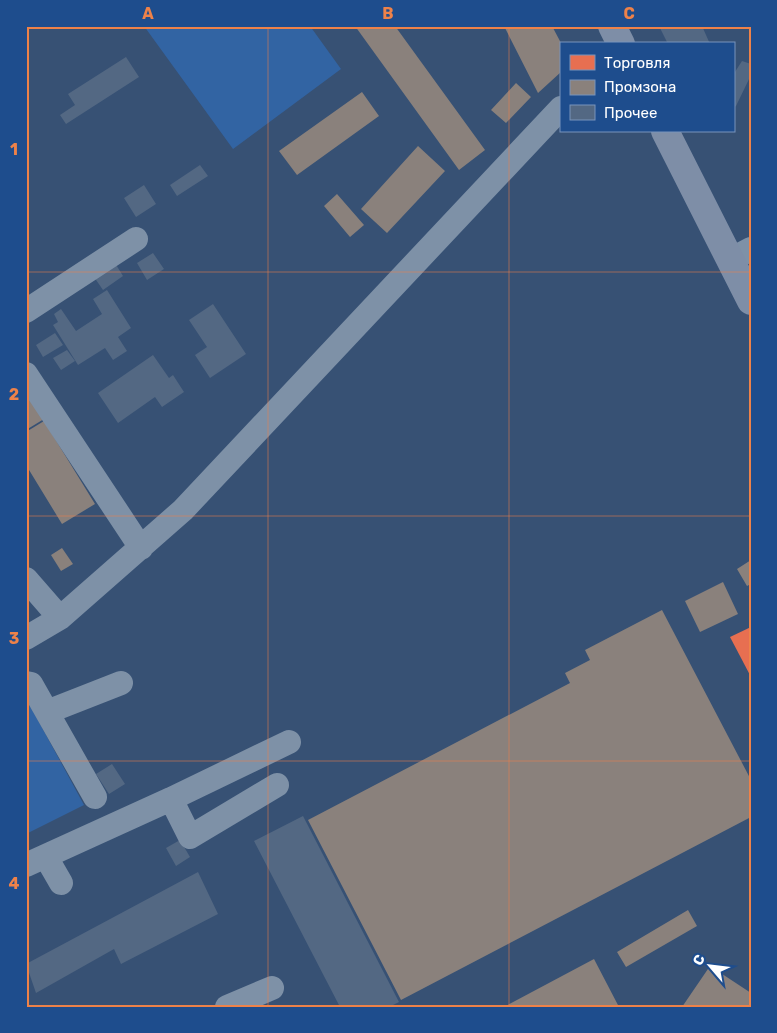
<svg xmlns="http://www.w3.org/2000/svg" width="777" height="1033" font-family="Rubik,sans-serif">
	<style>
		.green { fill: #3264a3 }
		.shops { fill: #e76f51 }
		.industry { fill: #8a817c }
		.building { fill: #536883 }
		.lines { fill: none; stroke-linecap: round; stroke-linejoin: round }
		.minor { stroke: #7e91a7; stroke-width: 24 }
		.major { stroke: #7e8ea7; stroke-width: 28 }
		.grid { fill: none; stroke: #ee8249; stroke-width: 1; stroke-opacity: 0.55 }
		.neatline { fill: none; stroke: #ee8249; stroke-width: 2 }
		.grid-label { font-size: 16px; text-anchor: middle; font-weight: bold; fill: #ee8249 }
	</style>
	<rect width="100%" height="100%" fill="#375174"/>
	<!-- green -->
	<path class="green" d="M144,26h166l31,43 -108,80z
		M26,698l58,107 -58,29z"/>
	<!-- shops -->
	<path class="shops" d="M751,627v50l-21,-40z"/>
	<!-- industry -->
	<path class="industry" d="M355,26h40l90,124 -26,20z
		M504,26h48l9,17v29l-23,21z
		M516,83l15,14 -25,26 -15,-13z
		M362,92l17,24 -82,59 -18,-24z
		M418,146l27,25 -58,62 -26,-24z
		M337,194l27,31 -14,12 -26,-31z
		M26,391l18,28 -18,11z
		M44,421l51,83 -33,20 -36,-59v-33z
		M62,548l11,16 -12,7 -10,-16z
		M751,560v24l-4,2 -10,-17z
		M723,582l15,32 -38,18 -15,-31z
		M662,610l89,170v37l-350,183 -93,-180 262,-137 -5,-10 25,-13 -5,-10z
		M688,910l9,16 -71,41 -9,-15z
		M594,959l25,48h-115z
		M710,966l41,27v14h-69z"/>
	<!-- building -->
	<path class="building" d="M659,26h43l8,18h-42z
		M126,57l13,20 -73,47 -6,-9 15,-10 -7,-11z
		M742,61l9,3v11l-15,31 -3,2v-33z
		M200,165l8,11 -31,20 -7,-11z
		M144,185l12,19 -20,13 -12,-19z
		M153,253l11,16 -17,11 -10,-17z
		M115,263l8,13 -20,14 -9,-13z
		M107,290l24,38 -13,9 9,14 -14,9 -8,-12 -27,17 -25,-40 5,-3 -4,-8 7,-5 15,22 26,-17 -9,-15z
		M213,304l33,50 -36,24 -15,-23 12,-8 -18,-27z
		M55,333l8,12 -20,12 -7,-12z
		M67,350l8,11 -14,9 -8,-12z
		M153,355l16,23 4,-3 11,17 -22,15 -7,-10 -37,26 -20,-30z
		M112,764l13,20 -16,10 -13,-20z
		M303,816l96,186 -10,5h-49l-86,-166z
		M180,840l10,17 -14,9 -10,-18z
		M198,872l20,42 -97,50 -7,-15 -78,44 -10,-29z"/>
	<g class="lines">
		<!-- minor -->
		<path class="minor" d="M730,260l21,-11
			M26,311l110,-72
			M26,374l115,174
			M26,579l34,39
			M26,638l34,-20 123,-108 378,-402
			M26,683l5,1 64,113
			M47,712l74,-29
			M171,799l19,38 87,-52
			M46,857l15,26
			M26,865l145,-66 118,-57
			M227,1007l45,-19"/>
		<!-- major -->
		<path class="major" d="M612,26l9,18
			M665,131l86,170"/>
	</g>
	<!-- grid -->
	<path class="grid" d="M268,26v981M509,26v981M26,272h725M26,516h725M26,761h725"/>
	<!-- border -->
	<rect width="777" height="1033" fill="none" stroke="#1e4d8d" stroke-width="55"/>
	<!-- legend -->
	<rect x="560" y="42" width="175" height="90" fill="#1e4d8d" stroke="#7894bb"/>
	<rect x="570" y="55" width="25" height="15" fill="#e76f51" stroke="#7894bb"/>
	<text x="604" y="68" font-size="15" fill="#ffffff">Торговля</text>
	<rect x="570" y="80" width="25" height="15" fill="#8a817c" stroke="#7894bb"/>
	<text x="604" y="92" font-size="15" fill="#ffffff">Промзона</text>
	<rect x="570" y="105" width="25" height="15" fill="#536883" stroke="#7894bb"/>
	<text x="604" y="118" font-size="15" fill="#ffffff">Прочее</text>
	<!-- north arrow -->
	<g transform="translate(710 966) rotate(298)" stroke="#1e4d8d" stroke-width="4" paint-order="stroke">
	<path d="M0-4L9 19L0 12L-9 19Z" fill="#ffffff"/>
	<text y="-8" font-size="14" font-weight="bold" text-anchor="middle" fill="#ffffff">С</text>
	</g>
	<rect x="28" y="28" width="722" height="978" class="neatline"/>
	<g class="grid-label">
		<text x="148" y="19">A</text>
		<text x="388" y="19">B</text>
		<text x="629" y="19">C</text>
		<text x="14" y="155">1</text>
		<text x="14" y="400">2</text>
		<text x="14" y="644">3</text>
		<text x="14" y="889">4</text>
	</g>
</svg>
